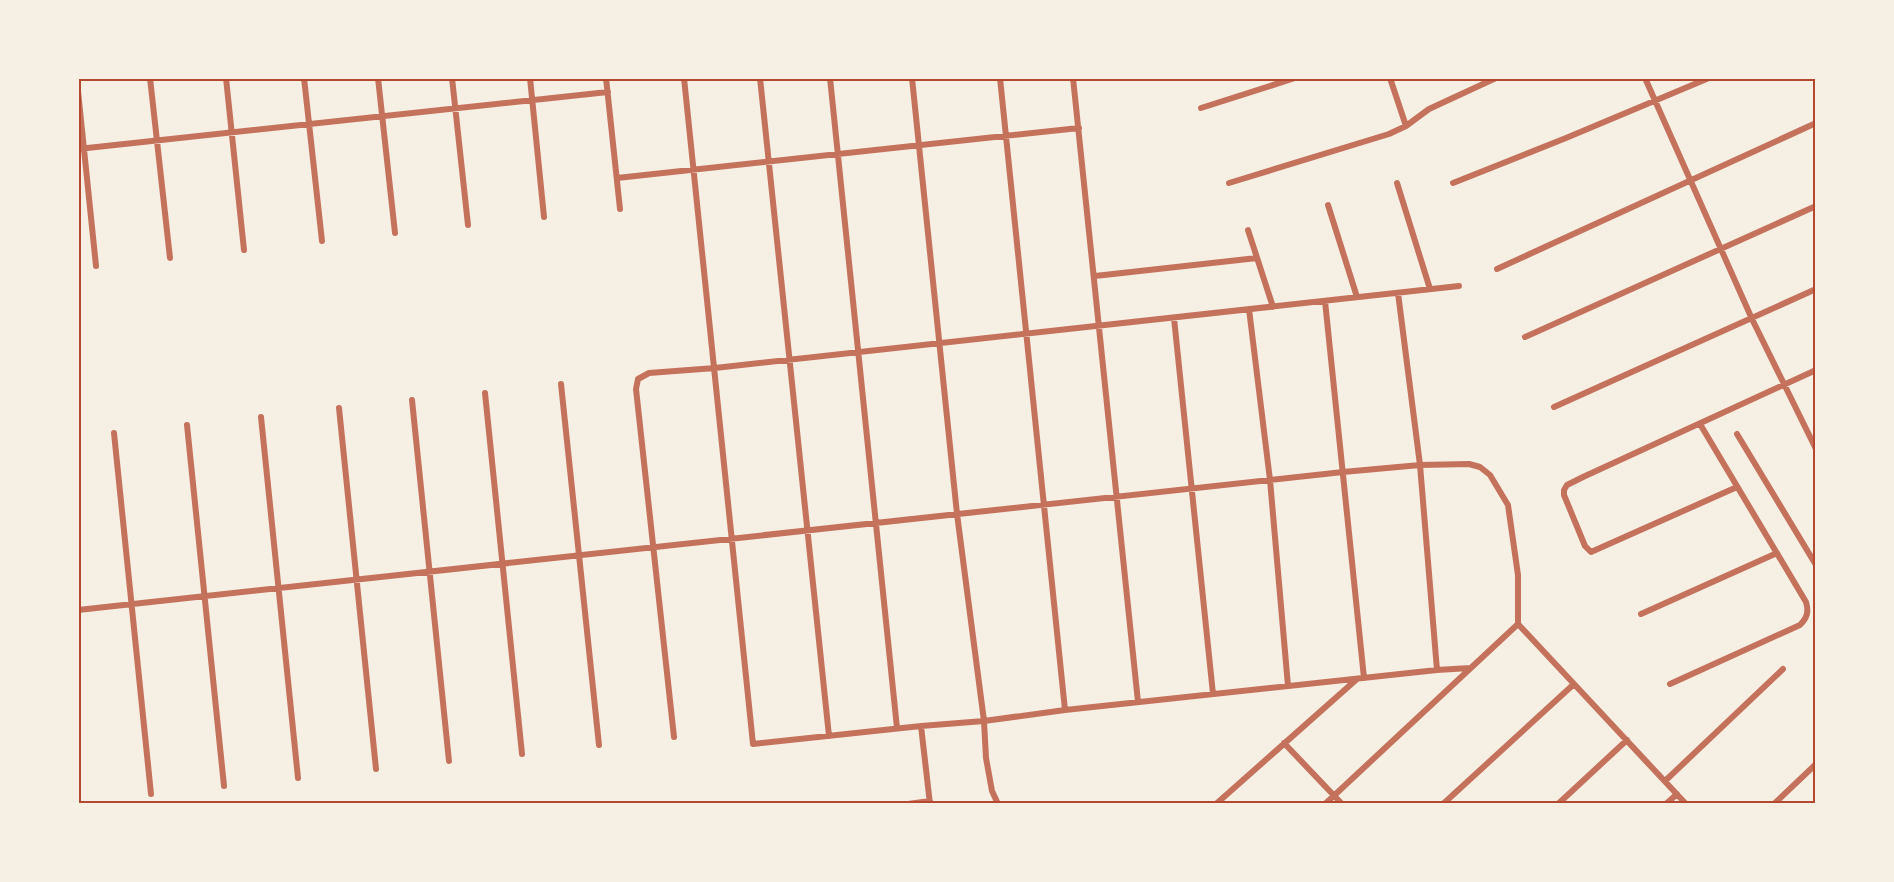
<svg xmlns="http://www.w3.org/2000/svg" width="1894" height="882" font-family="'Public Sans',sans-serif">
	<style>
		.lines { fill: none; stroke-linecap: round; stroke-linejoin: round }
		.minor { stroke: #c5725c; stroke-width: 6 }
		.neatline { fill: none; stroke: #b5482f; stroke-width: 2 }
	</style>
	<rect width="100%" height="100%" fill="#f6efe4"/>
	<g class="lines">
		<!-- minor -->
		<path class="minor" d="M150,78l20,180
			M226,78l18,172
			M304,78l18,163
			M378,78l17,155
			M452,78l16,147
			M530,78l14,139
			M606,78l14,131
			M684,78l69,666 168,-18 63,-5 81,-11 372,-40 33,-2
			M760,78l69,658
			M830,78l67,650
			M912,78l45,436 27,207 2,37 6,33 6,13
			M1000,78l65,632
			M1073,78l65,624
			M1390,78l16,48
			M1645,78l107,241 64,130
			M78,91l18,175
			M1201,108l94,-30
			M78,149l530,-57
			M617,178l462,-50
			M1229,183l160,-49 17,-8 23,-17 67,-31
			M1397,183l33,106
			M1453,183l113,-45 143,-60
			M1328,205l29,92
			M1248,230l25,77
			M1497,269l319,-146
			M1095,276l162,-18
			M1398,293l22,172 17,205
			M1325,301l39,377
			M1249,309l21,171 18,206
			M1174,318l39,376
			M1525,337l291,-131
			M561,384l38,361
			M485,393l37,361
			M412,400l37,361
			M1554,407l262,-118
			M339,408l37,361
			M261,417l37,361
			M187,425l37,361
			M114,433l37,361
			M1737,434l79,131
			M1737,487l-146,65 -6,-6 -21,-51v-5l3,-5 16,-8 233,-107
			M78,610l1265,-138 77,-7 49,-1 11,3 10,8 18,30 10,70v49l168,180
			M1641,614l136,-61
			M1670,684l130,-59c7,-7 9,-13 6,-23l-106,-178
			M921,726l9,78
			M674,737l-38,-348 2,-10 11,-6 66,-5 744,-82
			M1284,743l58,61
			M1665,781l118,-112
			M908,804l22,-3
			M1216,804l141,-125
			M1325,804l193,-180
			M1443,804l131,-120
			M1558,804l69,-64
			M1666,804l11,-10
			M1774,804l42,-40"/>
	</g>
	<!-- border -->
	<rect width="1894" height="882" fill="none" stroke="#f6efe4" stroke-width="159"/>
	<rect x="80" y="80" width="1734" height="722" class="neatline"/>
</svg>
